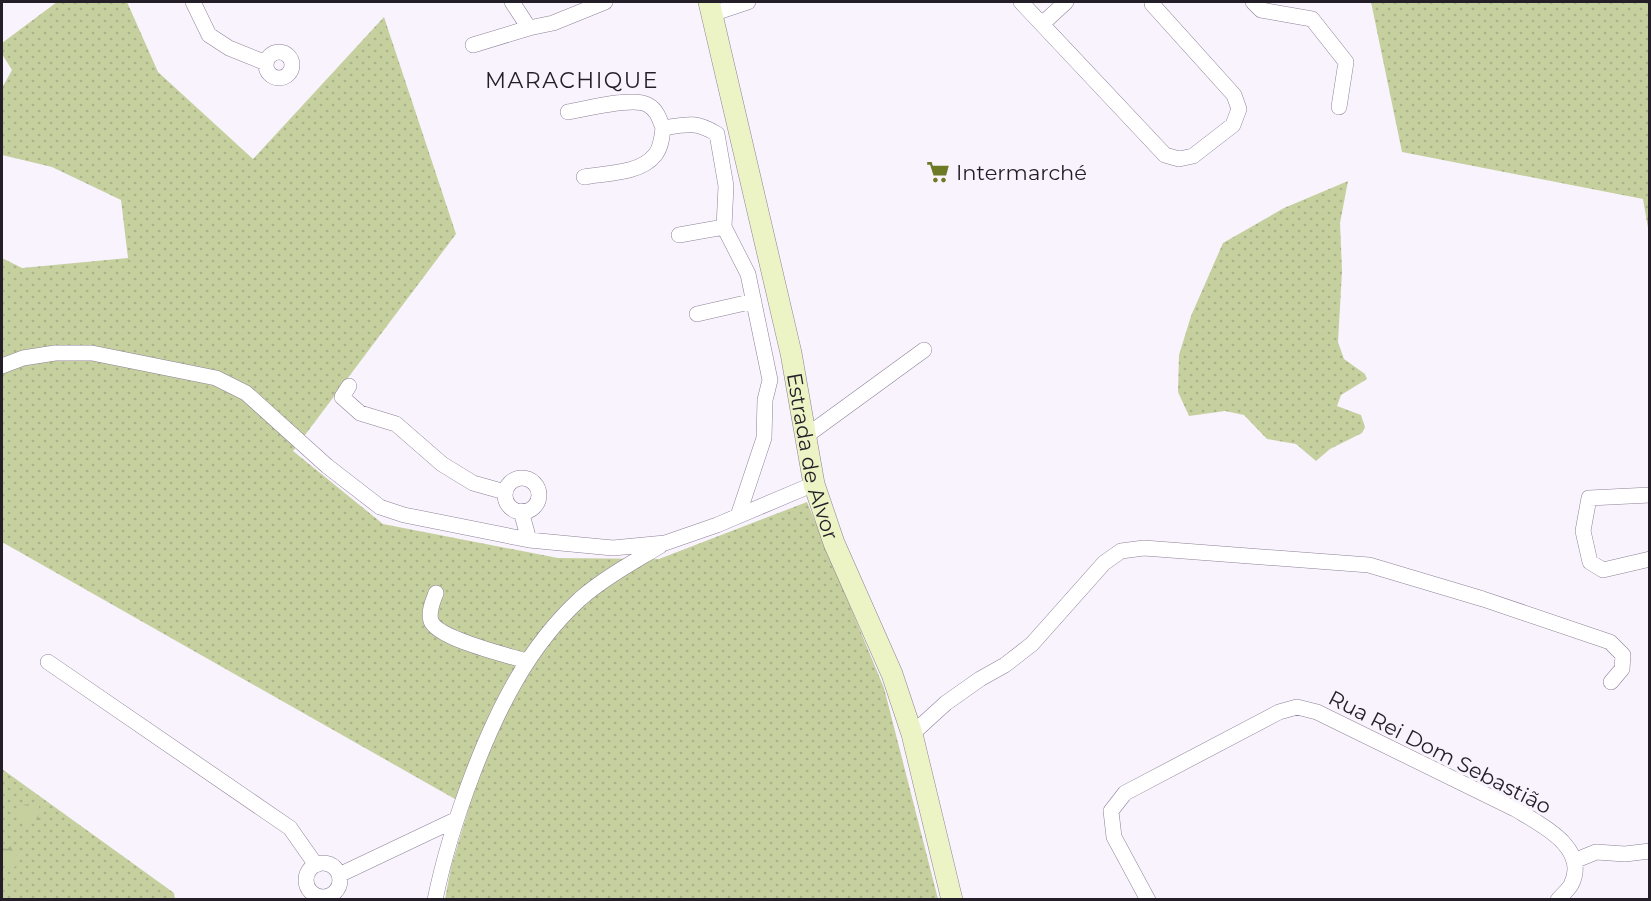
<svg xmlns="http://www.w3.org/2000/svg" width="1651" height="901" font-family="Montserrat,sans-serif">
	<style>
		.grass { fill: url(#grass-dots) }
		.forest { fill: url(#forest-firs) }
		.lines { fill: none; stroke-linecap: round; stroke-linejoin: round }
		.street-casing { stroke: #8e8198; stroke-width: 16 }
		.secondary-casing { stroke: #8e8198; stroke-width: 22 }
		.street { stroke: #fff; stroke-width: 15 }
		.secondary { stroke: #ecf3c4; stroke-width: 21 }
		.labels { text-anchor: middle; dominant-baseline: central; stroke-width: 6; stroke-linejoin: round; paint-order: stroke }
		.poi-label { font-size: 21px; fill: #231e27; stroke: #f9f3fd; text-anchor: start }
		.street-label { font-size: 21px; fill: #231e27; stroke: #f9f3fd }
		.neighbourhood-label { font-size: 22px; letter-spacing: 1.5px; fill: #231e27; stroke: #f9f3fd }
	</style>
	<defs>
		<pattern id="grass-dots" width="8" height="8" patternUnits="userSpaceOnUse" patternTransform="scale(1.5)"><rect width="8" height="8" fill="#c5d09e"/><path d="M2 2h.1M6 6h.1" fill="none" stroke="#a9b288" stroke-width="1.8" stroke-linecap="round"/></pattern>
		<pattern id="forest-firs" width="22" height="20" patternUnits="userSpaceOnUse" patternTransform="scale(1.5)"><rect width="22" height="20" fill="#c5d09e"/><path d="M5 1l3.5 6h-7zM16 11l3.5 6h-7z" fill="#a9b288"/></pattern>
	</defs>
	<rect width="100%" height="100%" fill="#f9f3fd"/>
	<!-- grass -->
	<path class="grass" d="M57,2h70l31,70 95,87 131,-142 72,217 -163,217 90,73 175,34 101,1 148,-57 77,186 54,211h-493l6,-32 18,-60 -467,-265v-284l20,10 106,-10 -7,-58 -69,-33 -50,-12v-67l10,-18 -10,-16v-11z
		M1371,2h278v232l-6,-35 -241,-47z
		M1348,181l-8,42 2,48 -4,71 6,17 21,15 2,5 -26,16 -4,11 24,9 4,12 -3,6 -32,16 -14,12 -20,-17 -29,-5 -23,-24 -19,-4 -36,5 -11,-24 1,-37 12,-39 32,-73 61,-35z
		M2,769l172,124 1,6h-173z"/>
	<!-- forest -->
	<path class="forest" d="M32,803l7,3 -1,14 -4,-1 -2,5 -9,-2 -4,-10 5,-7z
		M13,844l3,2 2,7 -3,4 3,2 -3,8 -5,2 -8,-4v-17l5,1z"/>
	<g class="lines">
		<!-- street casing -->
		<g class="street-casing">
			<path id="street" d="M193,2l16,33 20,13 37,15
				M1021,2l144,153 14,4 14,-3 40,-31 6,-16 -5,-14 -82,-91
				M1253,2l8,8 51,9 34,43 -7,45
				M712,14l36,-12
				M1042,24l24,-22
				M529,28l24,-5 52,-21
				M473,45l56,-17 -17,-26
				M266 65a13 13 0 1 1 26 0a13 13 0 1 1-26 0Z
				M568,112c17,-3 66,-16 80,-7 9,5 11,13 15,23 24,-4 33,-7 54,6l9,52 -2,41 24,47 22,106 -5,20 -1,38 -26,78
				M584,177c22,-4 56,-3 71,-22 6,-7 7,-18 8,-27
				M679,235l45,-8
				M697,314l57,-13
				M2,366l21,-8 32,-5h37l124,25 30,15 81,73 53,41 24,8 125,25 84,8 52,-5 52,-18 97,-41
				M349,386l-7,11 18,16 36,11 46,40 31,19 32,9
				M806,436l118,-86
				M505 495a17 17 0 1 1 34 0a17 17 0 1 1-34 0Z
				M1650,495l-61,3 -6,33 7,31 13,8 47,-11
				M521,511l8,29
				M436,593c-3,8 -8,19 -5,28 7,18 76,34 95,40
				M48,662l242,166 26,37
				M912,734l34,-31 34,-24 25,-14 27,-21 72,-81 17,-12 23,-3 225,17 114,34 127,43 13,13 -1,14 -11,13
				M1574,861l22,-9 29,2 25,-3
				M306 880a17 17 0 1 1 34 0a17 17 0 1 1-34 0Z
				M339,875l116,-55
				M435,900c9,-44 22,-85 38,-127 25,-65 55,-126 107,-174 24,-21 52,-36 80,-53
				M1148,900l-34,-63 -3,-26 14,-18 154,-81 18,-5 20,5 198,97c25,15 75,39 56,76 -3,5 -9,10 -13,15"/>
		</g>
		<!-- secondary casing -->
		<g class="secondary-casing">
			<g id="secondary">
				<path id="s1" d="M709,2l82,351 23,131 20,59 58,131 20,60 40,166"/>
			</g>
		</g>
		<!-- street -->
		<use href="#street" class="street"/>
		<!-- secondary -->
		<use href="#secondary" class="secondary"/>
	</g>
	<!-- icons -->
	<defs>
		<g id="supermarket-bare" transform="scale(1.8)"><path d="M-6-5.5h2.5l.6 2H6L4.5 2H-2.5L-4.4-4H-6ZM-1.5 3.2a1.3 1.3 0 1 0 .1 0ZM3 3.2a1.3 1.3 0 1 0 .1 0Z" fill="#6d7a26" stroke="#f9f3fd" stroke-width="2.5" paint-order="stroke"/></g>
	</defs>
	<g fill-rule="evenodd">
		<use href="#supermarket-bare" x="938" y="172"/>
	</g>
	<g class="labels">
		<!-- poi labels -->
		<g class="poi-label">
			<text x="956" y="172">Intermarché</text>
		</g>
		<!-- street labels -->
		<g class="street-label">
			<text stroke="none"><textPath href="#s1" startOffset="466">Estrada de Alvor</textPath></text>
			<text transform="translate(1440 752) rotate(27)">Rua Rei Dom Sebastião</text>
		</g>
		<!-- neighbourhood labels -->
		<g class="neighbourhood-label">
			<text x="572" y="80">MARACHIQUE</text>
		</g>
	</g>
	<!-- border -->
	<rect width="1651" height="901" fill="none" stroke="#231e27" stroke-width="6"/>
</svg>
